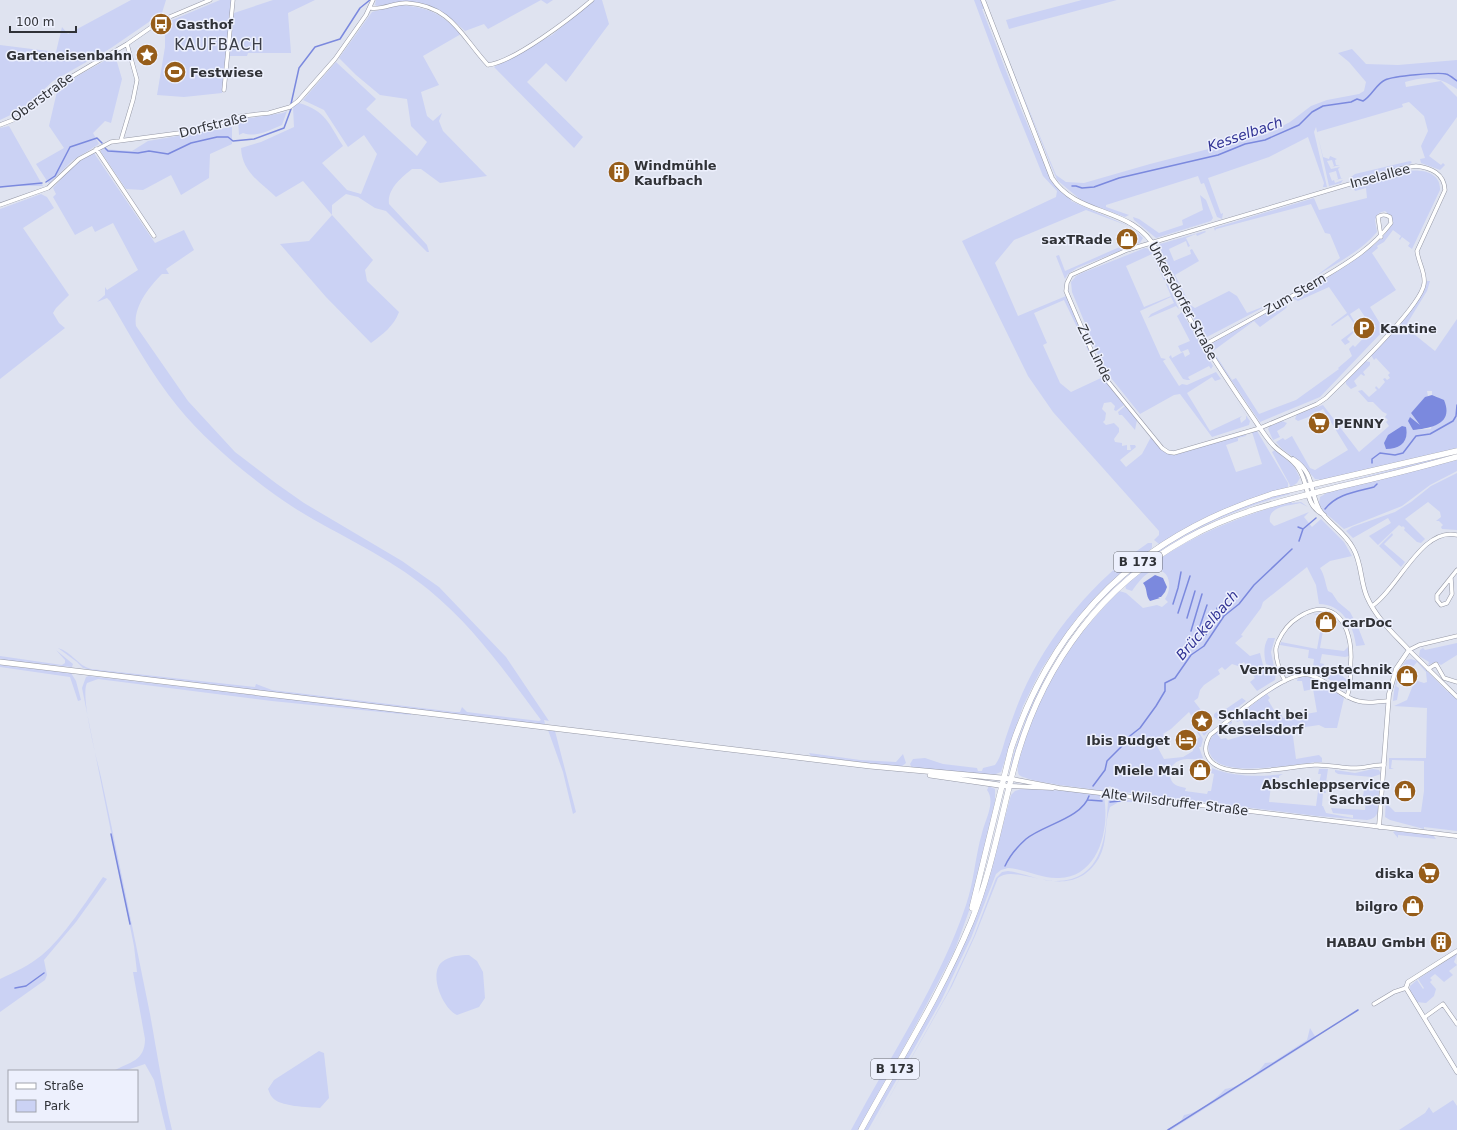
<svg xmlns="http://www.w3.org/2000/svg" width="1457" height="1130" font-family="'DejaVu Sans',sans-serif">
	<style>
		.green { fill: #cbd2f4; fill-rule: evenodd }
		.water { fill: #7b89de }
		.lines { fill: none; stroke-linecap: round; stroke-linejoin: round }
		.stream { stroke: #7b89de; stroke-width: 1.5 }
		.minor-casing { stroke: #9699a6; stroke-width: 4.5 }
		.tertiary-casing { stroke: #9699a6; stroke-width: 5 }
		.secondary-casing { stroke: #9699a6; stroke-width: 6 }
		.primary-casing { stroke: #9699a6; stroke-width: 6 }
		.minor { stroke: #fff; stroke-width: 3.5 }
		.tertiary { stroke: #fff; stroke-width: 4 }
		.secondary { stroke: #fff; stroke-width: 5 }
		.primary { stroke: #fff; stroke-width: 5.5 }
		.labels { text-anchor: middle; dominant-baseline: central; stroke-width: 3; stroke-linejoin: round; paint-order: stroke }
		.shield { fill: #edf0fd; stroke: #696b72; stroke-width: 1 }
		.shield-label { font-size: 12px; font-weight: bold; fill: #303237 }
		.poi-label { font-size: 13px; font-weight: bold; fill: #303237; stroke: #edf0fd; text-anchor: end }
		.street-label { font-size: 13px; fill: #303237; stroke: #edf0fd }
		.water-label { font-size: 14px; font-style: italic; fill: #303294; stroke: #edf0fd }
		.quarter-label { font-size: 15px; letter-spacing: 1px; fill: #3b3e48; stroke: #edf0fd }
	</style>
	<rect width="100%" height="100%" fill="#dfe3f0"/>
	<!-- green -->
	<path class="green" d="M131,0h35l-4,13 -51,35 -58,33 -30,28 -23,11v-75l56,7 6,-25 6,7z
		M220,0h14v13l39,-13h42l-27,13 3,40h-43l-1,3h-20l-5,37 -38,4 -27,-2 8,-48v-24z
		M376,0h177l-6,4 -6,-4 -53,29 -4,-5 -19,7c-28,-28 -50,-31 -88,-25l-2,-1z
		M594,0h8l7,24 -43,58 -20,-19 -19,19 56,55 -9,11 -80,-81 58,-32z
		M974,0h11l14,37 57,138 10,7 18,1 66,-19 117,-30 23,-12 21,-16 16,-6 32,-6 5,-3 2,-9 -17,-20 -11,-9 14,-4 14,15 32,1 59,-5v29c-18,-13 -32,-13 -52,-7l1,5 35,-6 16,16v20l-28,39 12,9 2,-2 2,2 -5,5 -19,-7 -1,-4 5,-1 -4,-12 7,-15 -4,-15 -15,-14 -7,2 1,3 -86,25 6,25 6,2 1,-3 7,3 -2,1 1,5h4l-8,2 2,-1 -2,-6 -5,1 4,8 9,-2 -2,2 3,9h2l-7,2 2,-1 -2,-8 -7,2 3,8 2,-1 1,3 8,-3 -2,3 -12,3 -13,-59 -2,5 13,55h-4l1,-4 -16,-46 -39,20 -61,21 13,36 2,-1 -1,6 -5,-2 -13,-34 -3,1 -3,-8 -92,29v2l23,8 -4,2 -43,-16 -25,-21 -70,-172 -5,1 38,98 32,75 13,13 7,4 -1,2 60,26 -45,-17 -72,30 -19,23 23,53 48,-20 -2,-10 30,77 -30,-63 -30,13 13,30 -4,2 17,38 11,9 30,-14 -2,-6 25,33 -8,6 -2,-1 1,-4 -4,-4 -7,1 -2,6 4,4 -1,7 -2,2 3,3 8,-2 5,5v4l-5,7 1,3 7,1v3l5,-1v5h4l-1,-5h5l1,2 -16,13 6,7 16,-13 9,-17 16,16 8,2 70,-21 1,2 -8,2v3l-12,4 10,27 26,-8 -10,-32 5,-1 31,52v4c-46,13 -88,31 -129,57l-5,-4 5,-5v-4l-106,-119 -25,-36 -66,-135 94,-44 1,-6 -14,-15 -43,-106z
		M1082,0h35l-108,29 -3,-9z
		M398,5c29,2 42,7 63,29l-38,22 16,29 -18,7 6,24 6,5 9,-8 -3,8 4,10 44,45 -47,7 -19,-14h-9c-10,8 -25,20 -23,35l38,41 2,7h-2l-41,-41 -11,-3 -17,-11 -12,-3 -14,11v10l41,45 -8,10 2,11 32,31c-5,14 -16,22 -28,31l-45,-46 -46,-53 29,-3 23,-26 -29,-34 -27,16c-16,-15 -34,-25 -35,-49l20,-6 33,-15 -1,-20 6,-4c27,8 30,21 44,43l-21,17 25,27 14,4 16,-40 -13,-19 -16,12 -24,-37 -21,-10 33,-38 40,37 -10,10 51,47 10,-14 -16,-16 -4,-27 -27,-4 -24,-20 -17,-17 33,-46z
		M115,55l7,24 -11,44 -6,-2 -12,12 6,11 -27,17 -23,23 -13,-20 28,-16 -15,-22 9,-39z
		M287,111l-5,14c-13,5 -25,13 -39,8l-4,2 -1,-15 45,-7z
		M9,126l34,60h-35l-8,2v-60z
		M232,127v17l-22,10 -1,24 -28,17 -10,-20 -28,15 -17,-1 -25,-37v-3l31,2 16,-10z
		M94,153l61,90 29,-13 10,20 -28,19 3,5h-7c-13,13 -29,33 -26,52l52,75 47,51 42,32 27,19 98,58 37,26 67,70 43,64 -5,-1 1,4 -3,1 -447,-54 -12,-3 -6,-6 -19,-14c13,3 20,18 33,21l164,18 1,-3 16,6 183,22h5l2,-5 5,5 72,9 2,-1c-34,-46 -67,-93 -112,-130 -40,-33 -89,-54 -133,-81 -40,-26 -88,-65 -118,-102 -26,-32 -47,-70 -68,-106l-3,-3 -10,4 8,-7v-8l2,3 31,-20 -25,-47 -18,9 -3,-6 -17,9 -22,-38 3,-3 -3,-6 22,-24z
		M1410,161l2,1 -2,2 -55,15 -4,-2 4,-3z
		M1406,171c14,-2 35,0 34,19l-28,59 -4,-3 2,-3 -8,-6 -2,3 -1,-1 2,-3 -8,-6 -9,12 -7,4 1,2 -6,5 24,37 -26,17 14,23 -64,67 -60,25 -40,-58 -9,-15v-5l73,-41 3,4 -2,2 -25,18 -6,-6 -41,30 19,29 4,-2 23,36 37,-14 43,-31 -1,-1 14,-12 -3,-7 4,-4 2,2 15,-16 -2,-2 3,-3 -12,-18 -9,6 7,12h3l-13,13 3,3 -5,3 -4,-5 16,-12 -9,-13 -16,11 -1,-1 16,-12 -18,-26 -31,14 -6,-3c19,-11 104,-56 100,-81l-7,-6 -6,2 -4,7 2,12c-16,19 -40,31 -61,44l24,-18 -10,-24 -5,-1 -14,-29 -95,25 -1,2 -1,-3 100,-30 5,12 48,-12 -1,-10 -11,3 -2,-4z
		M41,194l6,3 7,11 -31,20 46,67 -13,13 -3,5 6,10 6,5 -65,51v-170z
		M1200,195l6,5 7,18 -2,3 -55,17 -22,-18 -1,-3 6,2 20,14 24,-8 -1,-5 21,-10z
		M1136,231l7,7 -3,5 -63,25 -9,6 -3,5 -9,-23 3,-1 6,16 66,-29 -3,-7z
		M1205,231l1,1 -9,4 -1,-2 -10,4 4,8 -2,1 -2,-6 -17,8 5,12 17,-7 -1,-4 2,-1 7,12 -24,14 15,30 5,3 34,-17 8,5 10,17 23,-9 -65,34 -22,-38 -24,-53 1,-3z
		M1145,248l6,1 15,31h-2l-12,-26 -26,12 18,41 27,-11 -5,-12 1,-1 12,26 -3,-3 -28,12 3,-4 23,-11 -3,-6 -31,14 21,47 5,1 -3,2 16,25 3,-2 5,1 29,-13 5,7 -6,2 -3,-4 -25,16 23,38 32,-15 -2,2 1,5 5,-4v-4l-15,-21 19,27 -1,4 -37,12 -32,-43 -6,1 -34,19 -29,-36 -10,-16 -29,-70 -1,-10 5,-6 6,-3z
		M1427,281h3l-3,10 -22,36 30,24 22,-32v129l-135,32 -7,-1 -15,-17 -18,-13 -6,-7 7,-4 2,2 7,-4 18,32 5,2 33,-20 -25,-41 -12,7 -13,5 -3,-2 2,-5 26,-9 36,47 30,-26 -3,-4 2,-2 -3,-3 2,-3 -4,-2 -10,-10h-5l-10,-11 4,-1 7,7 8,-7 -2,-2 1,-2 3,3 6,-7 -2,-3 2,-1 2,2 3,-2 -2,-3 2,-2 -14,-15 -2,2 -3,-5c14,-16 53,-53 56,-74zM1427,391h5v4l6,2 -7,32 -18,1 -3,-13 11,9 -10,-13 17,-17z
		M1182,312l31,54 -2,3 -2,-3 -21,11 2,3h-3l-4,-1 -14,-22 2,-2 1,3 11,-6 2,5 5,-3 -2,-5 -7,3 -3,-6 12,-5 -13,-25z
		M1365,361l5,1v3l-7,7 2,3 -1,1 -3,-2 -7,7 3,5 -6,3 -5,-5v-4z
		M1125,406l12,14 -2,10 -13,-15h-3l-1,-3z
		M1282,421l5,2 -3,4 -7,4 3,6 -7,3 -5,-11 2,-3z
		M1275,450l19,16 6,12 -3,5 -6,4 -19,-35z
		M1457,453v2l-136,33z
		M1457,460v11l-27,14 -28,21 -58,23 -21,-18 -4,-7 1,-7 8,-5z
		M1457,473v57l-15,-1 -1,-2 2,-2 -4,-4h-3l5,-4 -1,-5 -12,-10 -23,17 20,20 -4,4 -4,-1 -13,-12 1,-2 -2,-2 -1,1 -3,-2 -21,20 -9,-9 22,-13 -3,-5 -35,20 -7,-7 6,-4 43,-15 16,-10 20,-16z
		M1290,492v2c-102,26 -198,90 -246,187 -10,20 -19,40 -25,61 -3,10 -4,24 -9,32 1,-17 8,-34 14,-50 39,-119 147,-201 266,-232z
		M1292,501v2l9,-1 7,5 -8,-4c-11,3 -33,3 -30,19l4,4 3,-1 32,-13 -5,5 8,10 9,-8 23,23 8,14 -22,5 -10,7c5,8 5,15 8,23l4,2 6,9 12,10 8,15 7,18 -9,1c-2,-21 -15,-42 -37,-42l-3,-19 -9,-18 -44,35 -2,6 -20,27 2,1 -8,7 15,13 10,-3 3,12 6,7h7l-1,8 -18,11 -7,-9 5,-4 -11,-16 -6,4 -6,-2 -7,6 -3,-3 -4,3 2,4 -16,11 -4,5 -2,8 -4,3 10,13 4,-2v6l3,10 -7,8 -15,-24 -18,17 -8,5 2,3 -8,9 7,13 19,-2 10,-6 1,-7 -4,-1 10,-6 -8,-13h2l9,15 -2,8h-2l4,11 -2,2c-11,-1 -21,-3 -29,6l-8,-1 2,10h4c1,10 7,11 16,13l-1,3 22,3 1,-3h3l3,-17 -3,-1 1,-5c20,9 50,9 71,6l-4,2v2l-7,-1 -3,25 47,4 3,-22 -3,-1h3l2,-9h-3l1,-5h9l-3,20 1,4h-3l-1,13h1l3,7 27,5v-3l-20,-2 -2,-5 34,2 1,-13 -3,-1 1,-6 5,-5 8,1 3,3c-1,12 2,30 -13,31l-50,-4 -202,-25 -5,-5 -7,5c-17,-3 -72,-8 -84,-16 -4,-9 2,-20 4,-29 18,-61 52,-111 96,-155l7,2 17,15 14,-3 5,2 6,-5 -3,-3c8,-11 5,-33 -13,-28 -8,3 -15,13 -20,20l-6,-2 -1,-4c51,-44 104,-65 167,-84z
		M1392,533l1,2 -9,9 21,18 -4,5 -22,-21z
		M1148,543h4v5l-49,42 -26,28 -19,26 -17,26 -18,36 -22,66 -8,3 -81,-7 -2,-4 3,-5 12,-1 18,6 34,4 1,3h4l1,-3 12,-3c6,-8 8,-19 11,-28 5,-15 10,-29 16,-43 26,-59 73,-115 126,-151z
		M1326,613l-6,35 24,3 4,-4 1,9 -4,1 -23,-3 -2,9 4,1 -1,9 17,1 6,5h3l-2,7 -5,3 -23,-17 -9,-2 -1,-2 4,-1 1,-8 -6,-1 1,-8 -29,-5 1,-3 36,7 6,-33 -10,-2z
		M1268,638h7l-4,14 3,15 -8,-3c-2,-9 -3,-17 2,-26z
		M1457,643v12l-16,10 -5,-3 -8,3 1,-3 -10,-6 1,-6 3,-2 2,2z
		M56,650l17,14 -1,3 -72,-7v-4l62,9 3,-2v-3z
		M1411,659l6,2 31,31 2,-1 7,7v133l-33,-4v2l-34,-9 -5,-3 1,-19 3,8 6,6h26l3,-21v-30l-32,-1 -1,8 3,1h-5v-11h37l1,-50 -33,-2 13,-6 8,-20 9,3 3,-1 -1,-10 -9,-10 -5,6 -5,-2 -4,3 -7,17 3,2 -2,12 -4,1c1,-15 5,-29 13,-41z
		M0,665l71,8 5,8 5,19 -3,1 -8,-24 -70,-10z
		M89,676l322,37v2l-139,-14 -174,-22 -11,4c-7,13 10,77 14,94 17,79 33,158 49,237 7,39 13,78 22,116h-6l-12,-50 -9,-16 -21,7h-11c17,-9 32,-10 32,-32l-12,-67h4l-3,-26 -52,-258 4,-11z
		M1306,676l11,4 27,18 -7,30h-12l-6,-3 -27,4 4,30 23,-4 3,3v4c-23,0 -101,19 -112,-8 -7,-16 11,-25 22,-33v2l-15,11 4,5 5,-1 2,2 20,-6 -6,-14 -5,2 -2,-4 34,-26 22,-13 -24,15 3,4 -2,2 6,10 5,-1 4,9 34,-6 -4,-23 -9,2 -2,-10h-5l1,-4z
		M1242,698l4,3 -26,20 -6,-4v-3l4,-3 2,2z
		M548,730l7,1 21,81 -3,2 -10,-42z
		M809,753l51,7 36,2 7,-8 3,9 -5,4 -90,-11z
		M1373,769l6,1 2,4 -9,3 -34,-3 -3,-2v-2l20,3z
		M989,786l6,3v12l-22,99 -19,52 -44,84 -52,94h-7c39,-74 88,-145 115,-225 8,-23 9,-48 16,-72 3,-13 14,-31 5,-43z
		M1021,789c15,1 73,1 83,8 6,33 -6,80 -45,81 -18,1 -34,-9 -51,-10l-7,2 -5,4 -25,64 -30,63 -73,129h-4l72,-129 56,-135 19,-71 4,-4z
		M1113,797l27,5h-21l-9,5c-6,16 -2,35 -11,51 -29,49 -82,3 -101,20l-23,58 -23,50 -81,144 77,-138 26,-56 22,-58 6,-6 6,-1c16,2 32,10 48,10 47,0 50,-46 52,-80z
		M1395,831l38,4 3,4 -38,-4v3l-5,-6z
		M103,877l4,2 -31,43 -32,38 3,15 -2,5 -45,32v-33c15,-7 30,-14 42,-24 21,-17 46,-56 61,-78z
		M1457,954l-3,8 3,3 -8,6 4,4 -9,7 -9,-8 -5,4 2,2 -2,2 6,7 -2,7 -8,7 -10,-1 -6,-11v-5l7,-6 6,9 1,-1 -6,-9z
		M469,955l8,6 6,11 2,26 -6,9 -22,8c-14,-6 -29,-41 -15,-53 7,-6 18,-7 27,-7z
		M1310,1028l6,10 -145,92h-5l15,-9 3,-6c14,-2 32,-16 41,-26 15,-2 32,-14 40,-26l8,-1 34,-22z
		M319,1051l5,2 5,45 -9,10c-11,-1 -41,-1 -48,-11 -2,-2 -3,-6 -4,-8l6,-9z
		M1453,1100l4,6v24h-58l26,-17 4,-6 4,6z"/>
	<!-- water -->
	<path class="water" d="M1432,395l12,5c10,24 -12,28 -31,30l-5,-9 2,-4 10,8 -9,-12 14,-16z
		M1402,426l4,1c3,15 -6,22 -20,22l-2,-6 4,-8z
		M1155,575l8,3 4,9 -2,5 -4,5h-3l2,1 -10,3c-5,-6 -2,-12 -7,-18z"/>
	<g class="lines">
		<!-- stream -->
		<path class="stream" d="M291,104l8,-36 16,-21 25,-8 20,-31 10,-8
			M104,147l4,4 30,2 11,-2 19,3 23,-11 26,-6h11l5,4 21,-2 30,-11 7,-19
			M46,182l9,-6 15,-29 27,-9 5,5
			M1072,186h4l6,2 12,-1 25,-9 99,-23 27,-11 20,-4 34,-15 13,-13 11,-6 28,-4 6,-3 6,2c9,-5 13,-17 22,-21 8,-4 54,-8 61,-6 4,1 8,5 11,7
			M0,187l42,-4
			M1372,463v-4l8,-6 15,2 8,-2 13,-17 14,-2 23,-13 3,-5 1,-11
			M1325,509c12,-15 30,-17 49,-22l3,-3
			M1298,527l5,2
			M1299,541l4,-12 13,-11
			M1173,604l5,-16 3,-16
			M1178,613l12,-37
			M1187,618l8,-27
			M1191,631l11,-37
			M1197,635l10,-30
			M1205,636l11,-19 1,-9
			M1093,786l12,-16 2,-9 15,-15 4,-7 14,-11 16,-22 9,-15v-8l10,-5 16,-23 13,-9 20,-30 15,-12 15,-19 38,-36
			M1088,800l14,1
			M1110,802l10,-1
			M111,834l19,90
			M1005,866c5,-11 12,-19 21,-27 17,-14 56,-21 63,-43
			M15,988l11,-2 18,-13
			M1168,1130l190,-120"/>
		<!-- minor casing -->
		<g class="minor-casing">
			<path id="minor" d="M371,8c12,2 24,-6 36,-5 45,3 54,33 81,62 26,-3 83,-47 104,-65
				M224,90l9,-90
				M0,125l18,-7 36,-31 73,-43 33,-23 50,-21
				M121,140l12,-40 4,-20 -10,-36
				M96,149l58,87
				M1416,166c15,2 28,7 29,24l-28,61c1,11 9,22 7,33 -3,23 -78,94 -98,114l-9,6 -57,24 -86,25 -6,-1 -6,-4 -61,-75 -35,-82 1,-8 4,-8 56,-25 277,-82z
				M0,205l48,-17 31,-29 32,-17 91,-12 39,-14 28,-3 21,-6 8,-6 37,-42 31,-44 7,-15
				M1204,345c37,-20 74,-40 110,-62 29,-18 55,-31 77,-60l-1,-6c-5,-3 -8,-3 -12,0l3,20
				M1451,578l1,16 -5,9 -6,2 -4,-5v-5l20,-25
				M1372,606c26,-17 50,-80 85,-71
				M1457,636l-38,9 -10,5 48,47
				M1428,669l8,-5 8,14 13,4
				M1285,681c-5,-9 -10,-23 -9,-33 2,-9 9,-20 16,-26 36,-29 59,-4 59,35 -1,14 1,27 -4,40
				M1384,765c-13,-1 -19,4 -30,3 -13,0 -26,-4 -40,-3 -23,1 -96,19 -107,-10 -3,-7 -1,-13 3,-20 20,-15 76,-66 100,-60 18,5 30,22 48,26 10,3 20,0 30,0
				M1374,1004l20,-12 12,-4
				M1425,1017l18,-13 14,20"/>
		</g>
		<!-- tertiary casing -->
		<g class="tertiary-casing">
			<path id="tertiary" d="M983,0l69,178c26,40 80,27 105,72 13,23 21,48 34,71 20,36 44,70 67,104 5,7 9,14 15,20 8,9 20,13 26,24 11,17 5,36 25,46
				M1293,459c22,14 16,31 26,50 8,14 25,22 34,39 9,15 7,33 14,49 9,21 27,37 42,53l-13,19 -7,25 -10,133
				M1012,779l47,9 398,48
				M1010,786l43,2
				M1457,951l-49,31 -2,6 51,84"/>
		</g>
		<!-- secondary casing -->
		<g class="secondary-casing">
			<path id="secondary" d="M0,662l870,104 142,13
				M930,775l76,11"/>
		</g>
		<!-- primary casing -->
		<g class="primary-casing">
			<path id="primary" d="M972,908l39,-159c44,-132 130,-213 261,-255l185,-43
				M861,1130c37,-68 80,-136 110,-208 22,-54 31,-113 47,-169 28,-92 84,-167 168,-214 47,-27 100,-39 152,-52 40,-9 80,-19 119,-30"/>
		</g>
		<!-- minor -->
		<use href="#minor" class="minor"/>
		<!-- tertiary -->
		<use href="#tertiary" class="tertiary"/>
		<!-- secondary -->
		<use href="#secondary" class="secondary"/>
		<!-- primary -->
		<use href="#primary" class="primary"/>
	</g>
	<!-- icons -->
	<defs>
		<g id="bus-disc" transform="scale(1.15)"><circle r="9.5" fill="#965d1a" stroke="#edf0fd"/><path d="M-5-6H5V4H4V6H2V4H-2V6H-4V4H-5ZM-3.5-4V0h7V-4ZM-3.5 1.2v1.5H-2V1.2ZM2 1.2v1.5H3.5V1.2Z" fill="#fff"/></g>
		<g id="sight-disc" transform="scale(1.15)"><circle r="9.5" fill="#965d1a" stroke="#edf0fd"/><path d="M0-6L1.8-2.2L6-1.7L2.9 1.2L3.7 5.4L0 3.3L-3.7 5.4L-2.9 1.2L-6-1.7L-1.8-2.2Z" fill="#fff"/></g>
		<g id="stadium-disc" transform="scale(1.15)"><circle r="9.5" fill="#965d1a" stroke="#edf0fd"/><path d="M0-5a6.5 5 0 1 0 0 10a6.5 5 0 1 0 0-10ZM-3.5-1.8h7v3.6h-7Z" fill="#fff"/></g>
		<g id="building-disc" transform="scale(1.15)"><circle r="9.5" fill="#965d1a" stroke="#edf0fd"/><path d="M-4-6H4V6H1V3H-1V6H-4ZM-2.5-4.3h1.7v1.8h-1.7ZM.8-4.3h1.7v1.8H.8ZM-2.5-1h1.7V.8h-1.7ZM.8-1h1.7V.8H.8Z" fill="#fff"/></g>
		<g id="shop-disc" transform="scale(1.15)"><circle r="9.5" fill="#965d1a" stroke="#edf0fd"/><path d="M-5-2.5h2.3a2.7 3.5 0 0 1 5.4 0H5L5.5 6h-11ZM-1.5-2.5h3a1.5 2.3 0 0 0-3 0Z" fill="#fff"/></g>
		<g id="parking-disc" transform="scale(1.15)"><circle r="9.5" fill="#965d1a" stroke="#edf0fd"/><path d="M-3.5-5.5H1a3.5 3.5 0 0 1 0 7H-1V5.5H-3.5ZM-1-3.4V-.6H.8a1.4 1.4 0 0 0 0-2.8Z" fill="#fff"/></g>
		<g id="supermarket-disc" transform="scale(1.15)"><circle r="9.5" fill="#965d1a" stroke="#edf0fd"/><path d="M-6-5.5h2.5l.6 2H6L4.5 2H-2.5L-4.4-4H-6ZM-1.5 3.2a1.3 1.3 0 1 0 .1 0ZM3 3.2a1.3 1.3 0 1 0 .1 0Z" fill="#fff"/></g>
		<g id="hotel-disc" transform="scale(1.15)"><circle r="9.5" fill="#965d1a" stroke="#edf0fd"/><path d="M-6-4.5h1.5V1H6V5H4.5V3h-9V5H-6ZM-4 0a1.8 1.8 0 1 1 3.6 0ZM.5 0V-2.5h3Q6-2.5 6 0Z" fill="#fff"/></g>
	</defs>
	<g fill-rule="evenodd">
		<use href="#bus-disc" x="161" y="24"/>
		<use href="#sight-disc" x="147" y="55"/>
		<use href="#stadium-disc" x="175" y="72"/>
		<use href="#building-disc" x="619" y="172"/>
		<use href="#shop-disc" x="1127" y="239"/>
		<use href="#parking-disc" x="1364" y="328"/>
		<use href="#supermarket-disc" x="1319" y="423"/>
		<use href="#shop-disc" x="1326" y="622"/>
		<use href="#shop-disc" x="1407" y="676"/>
		<use href="#sight-disc" x="1202" y="721"/>
		<use href="#hotel-disc" x="1186" y="740"/>
		<use href="#shop-disc" x="1200" y="770"/>
		<use href="#shop-disc" x="1405" y="791"/>
		<use href="#supermarket-disc" x="1429" y="873"/>
		<use href="#shop-disc" x="1413" y="906"/>
		<use href="#building-disc" x="1441" y="942"/>
	</g>
	<g class="labels">
		<!-- shield labels -->
		<g class="shield">
			<rect x="1114" y="552" width="48" height="20" rx="3"/>
			<rect x="871" y="1059" width="48" height="20" rx="3"/>
		</g>
		<g class="shield-label">
			<text x="1138" y="562">B 173</text>
			<text x="895" y="1069">B 173</text>
		</g>
		<!-- poi labels -->
		<g class="poi-label">
			<text x="176" y="24" text-anchor="start">Gasthof</text>
			<text x="132" y="55">Garteneisenbahn</text>
			<text x="190" y="72" text-anchor="start">Festwiese</text>
			<text x="634" y="165" text-anchor="start">Windmühle<tspan x="634" dy="15">Kaufbach</tspan></text>
			<text x="1112" y="239">saxTRade</text>
			<text x="1380" y="328" text-anchor="start">Kantine</text>
			<text x="1334" y="423" text-anchor="start">PENNY</text>
			<text x="1342" y="622" text-anchor="start">carDoc</text>
			<text x="1392" y="669">Vermessungstechnik<tspan x="1392" dy="15">Engelmann</tspan></text>
			<text x="1218" y="714" text-anchor="start">Schlacht bei<tspan x="1218" dy="15">Kesselsdorf</tspan></text>
			<text x="1170" y="740">Ibis Budget</text>
			<text x="1184" y="770">Miele Mai</text>
			<text x="1390" y="784">Abschleppservice<tspan x="1390" dy="15">Sachsen</tspan></text>
			<text x="1414" y="873">diska</text>
			<text x="1398" y="906">bilgro</text>
			<text x="1426" y="942">HABAU GmbH</text>
		</g>
		<!-- street labels -->
		<g class="street-label">
			<text transform="translate(42 97) rotate(-36)">Oberstraße</text>
			<text transform="translate(213 125) rotate(-14)">Dorfstraße</text>
			<text transform="translate(1380 176) rotate(-15)">Inselallee</text>
			<text transform="translate(1295 294) rotate(-30)">Zum Stern</text>
			<text transform="translate(1183 301) rotate(62)">Unkersdorfer Straße</text>
			<text transform="translate(1095 353) rotate(64)">Zur Linde</text>
			<text transform="translate(1175 802) rotate(7)">Alte Wilsdruffer Straße</text>
		</g>
		<!-- water labels -->
		<g class="water-label">
			<text transform="translate(1245 134) rotate(-19)">Kesselbach</text>
			<text transform="translate(1207 625) rotate(-49)">Brückelbach</text>
		</g>
		<!-- quarter labels -->
		<g class="quarter-label">
			<text x="219" y="45">KAUFBACH</text>
		</g>
	</g>
	<!-- legend -->
	<rect x="8" y="1070" width="130" height="52" fill="#edf0fd" stroke="#a1a4ae"/>
	<rect x="16" y="1083" width="20" height="6" fill="#ffffff" stroke="#a1a4ae"/>
	<text x="44" y="1090" font-size="12" fill="#303237">Straße</text>
	<rect x="16" y="1100" width="20" height="12" fill="#cbd2f4" stroke="#a1a4ae"/>
	<text x="44" y="1110" font-size="12" fill="#303237">Park</text>
	<!-- scale -->
	<path d="M10 26v6h66v-6" fill="none" stroke="#303237" stroke-width="2"/>
	<text x="16" y="26" font-size="12" fill="#303237" stroke="#edf0fd" stroke-width="3" paint-order="stroke">100 m</text>
</svg>
